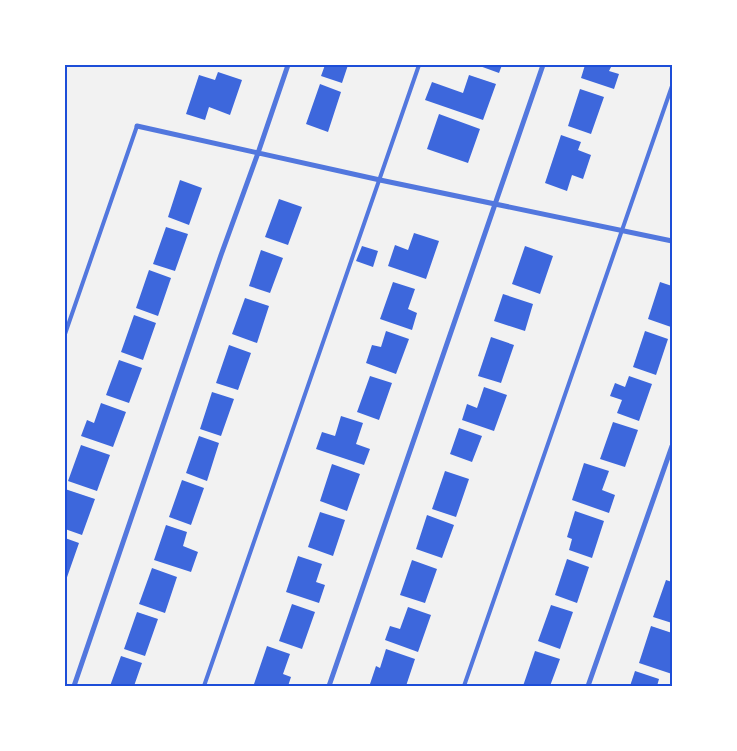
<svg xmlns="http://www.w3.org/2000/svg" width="737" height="751" font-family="'Libre Baskerville',serif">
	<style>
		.building { fill: #3d67dc }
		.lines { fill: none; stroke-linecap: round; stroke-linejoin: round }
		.service { stroke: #5277de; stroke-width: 4 }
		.minor { stroke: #5277de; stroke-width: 5 }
		.neatline { fill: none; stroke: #1d4ed8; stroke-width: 2 }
	</style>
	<rect width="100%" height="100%" fill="#f2f2f2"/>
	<!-- building -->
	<path class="building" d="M325,65h23l-6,18 -21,-7z
		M477,65h25l-3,8z
		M585,65h27l-3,6 10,3 -5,15 -33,-11z
		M218,72l24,8 -12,35 -21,-8 -4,13 -19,-6 13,-39 16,5z
		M469,75l27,9 -13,36 -58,-20 7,-18 31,11z
		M320,84l21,8 -13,40 -22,-8z
		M580,89l24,8 -13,37 -23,-8z
		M439,114l41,15 -12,34 -41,-14z
		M561,135l20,7 -3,8 13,5 -8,24 -11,-4 -5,16 -22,-8z
		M180,180l22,8 -13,37 -21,-8z
		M279,199l23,8 -14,38 -23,-8z
		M166,227l22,7 -13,37 -22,-7z
		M414,233l25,8 -13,38 -38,-13 7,-21 13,5z
		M362,246l16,5 -5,16 -17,-6z
		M525,246l28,10 -13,38 -28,-10z
		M261,250l22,8 -13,35 -21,-7z
		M149,270l22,8 -13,38 -22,-8z
		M393,282l22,7 -7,20 9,4 -5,17 -32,-11z
		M660,282l12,4 -1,41 -23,-8z
		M503,294l30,10 -8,27 -31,-10z
		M245,298l24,8 -12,37 -25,-9z
		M134,315l22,8 -13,37 -22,-8z
		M386,331l23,8 -13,35 -30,-11 6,-18 9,2z
		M645,331l23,8 -12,36 -23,-8z
		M491,337l23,8 -13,38 -23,-7z
		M229,345l22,8 -13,37 -22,-7z
		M119,360l23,8 -13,35 -23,-8z
		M370,376l22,7 -13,37 -22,-8z
		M629,376l23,8 -13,37 -22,-8 5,-13 -12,-4 5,-13 10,4z
		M484,387l23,8 -13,36 -32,-11 5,-16 10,4z
		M212,392l22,7 -13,37 -21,-7z
		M101,403l25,9 -13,35 -32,-11 6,-16 7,3z
		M341,416l22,7 -7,21 14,5 -6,16 -48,-16 6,-17 13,4z
		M613,422l25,8 -13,37 -25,-8z
		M459,428l23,8 -10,26 -22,-8z
		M199,436l20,7 -12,38 -21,-8z
		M81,445l29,10 -13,36 -29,-10z
		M584,463l25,8 -7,19 13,5 -6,18 -37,-13z
		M332,464l28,10 -13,37 -27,-10z
		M445,471l24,8 -13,38 -24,-8z
		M182,480l22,8 -13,37 -22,-8z
		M65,489l30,10 -13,36 -17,-6z
		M575,511l29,10 -12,37 -23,-8 3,-11 -5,-2z
		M320,512l25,8 -12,36 -25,-9z
		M427,515l27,10 -12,33 -26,-9z
		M166,525l21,7 -4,14 15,6 -7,20 -37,-12z
		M65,538l14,5 -14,40z
		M298,556l24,8 -6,18 9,3 -6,18 -33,-11z
		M567,559l22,8 -12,36 -22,-8z
		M412,560l25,9 -12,34 -25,-8z
		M152,568l25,9 -12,36 -26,-9z
		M666,580l6,2v41l-19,-6z
		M292,604l23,8 -13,37 -23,-8z
		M551,605l22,7 -13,37 -22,-8z
		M408,607l23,8 -13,37 -33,-12 5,-14 10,3z
		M137,612l21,7 -13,37 -21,-7z
		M651,626l21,7v41l-33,-11z
		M267,646l23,8 -7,20 8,3 -3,9h-28l-6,-2z
		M386,649l29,10 -9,27h-30l-6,-2 6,-18 4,2z
		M535,651l25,8 -10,27h-27z
		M121,656l21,7 -8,23h-24z
		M635,671l24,8 -2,7h-27z"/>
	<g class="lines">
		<!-- service -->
		<path class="service" d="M65,334l72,-208
			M204,686l215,-621
			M464,686l208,-600"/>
		<!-- minor -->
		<path class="minor" d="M137,126l243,54 292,61
			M74,686l147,-431 37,-102 30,-88
			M329,686l214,-621
			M588,686l84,-240"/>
	</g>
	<!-- border -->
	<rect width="737" height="751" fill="none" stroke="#ffffff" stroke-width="132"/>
	<rect x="66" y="66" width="605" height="619" class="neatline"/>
</svg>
